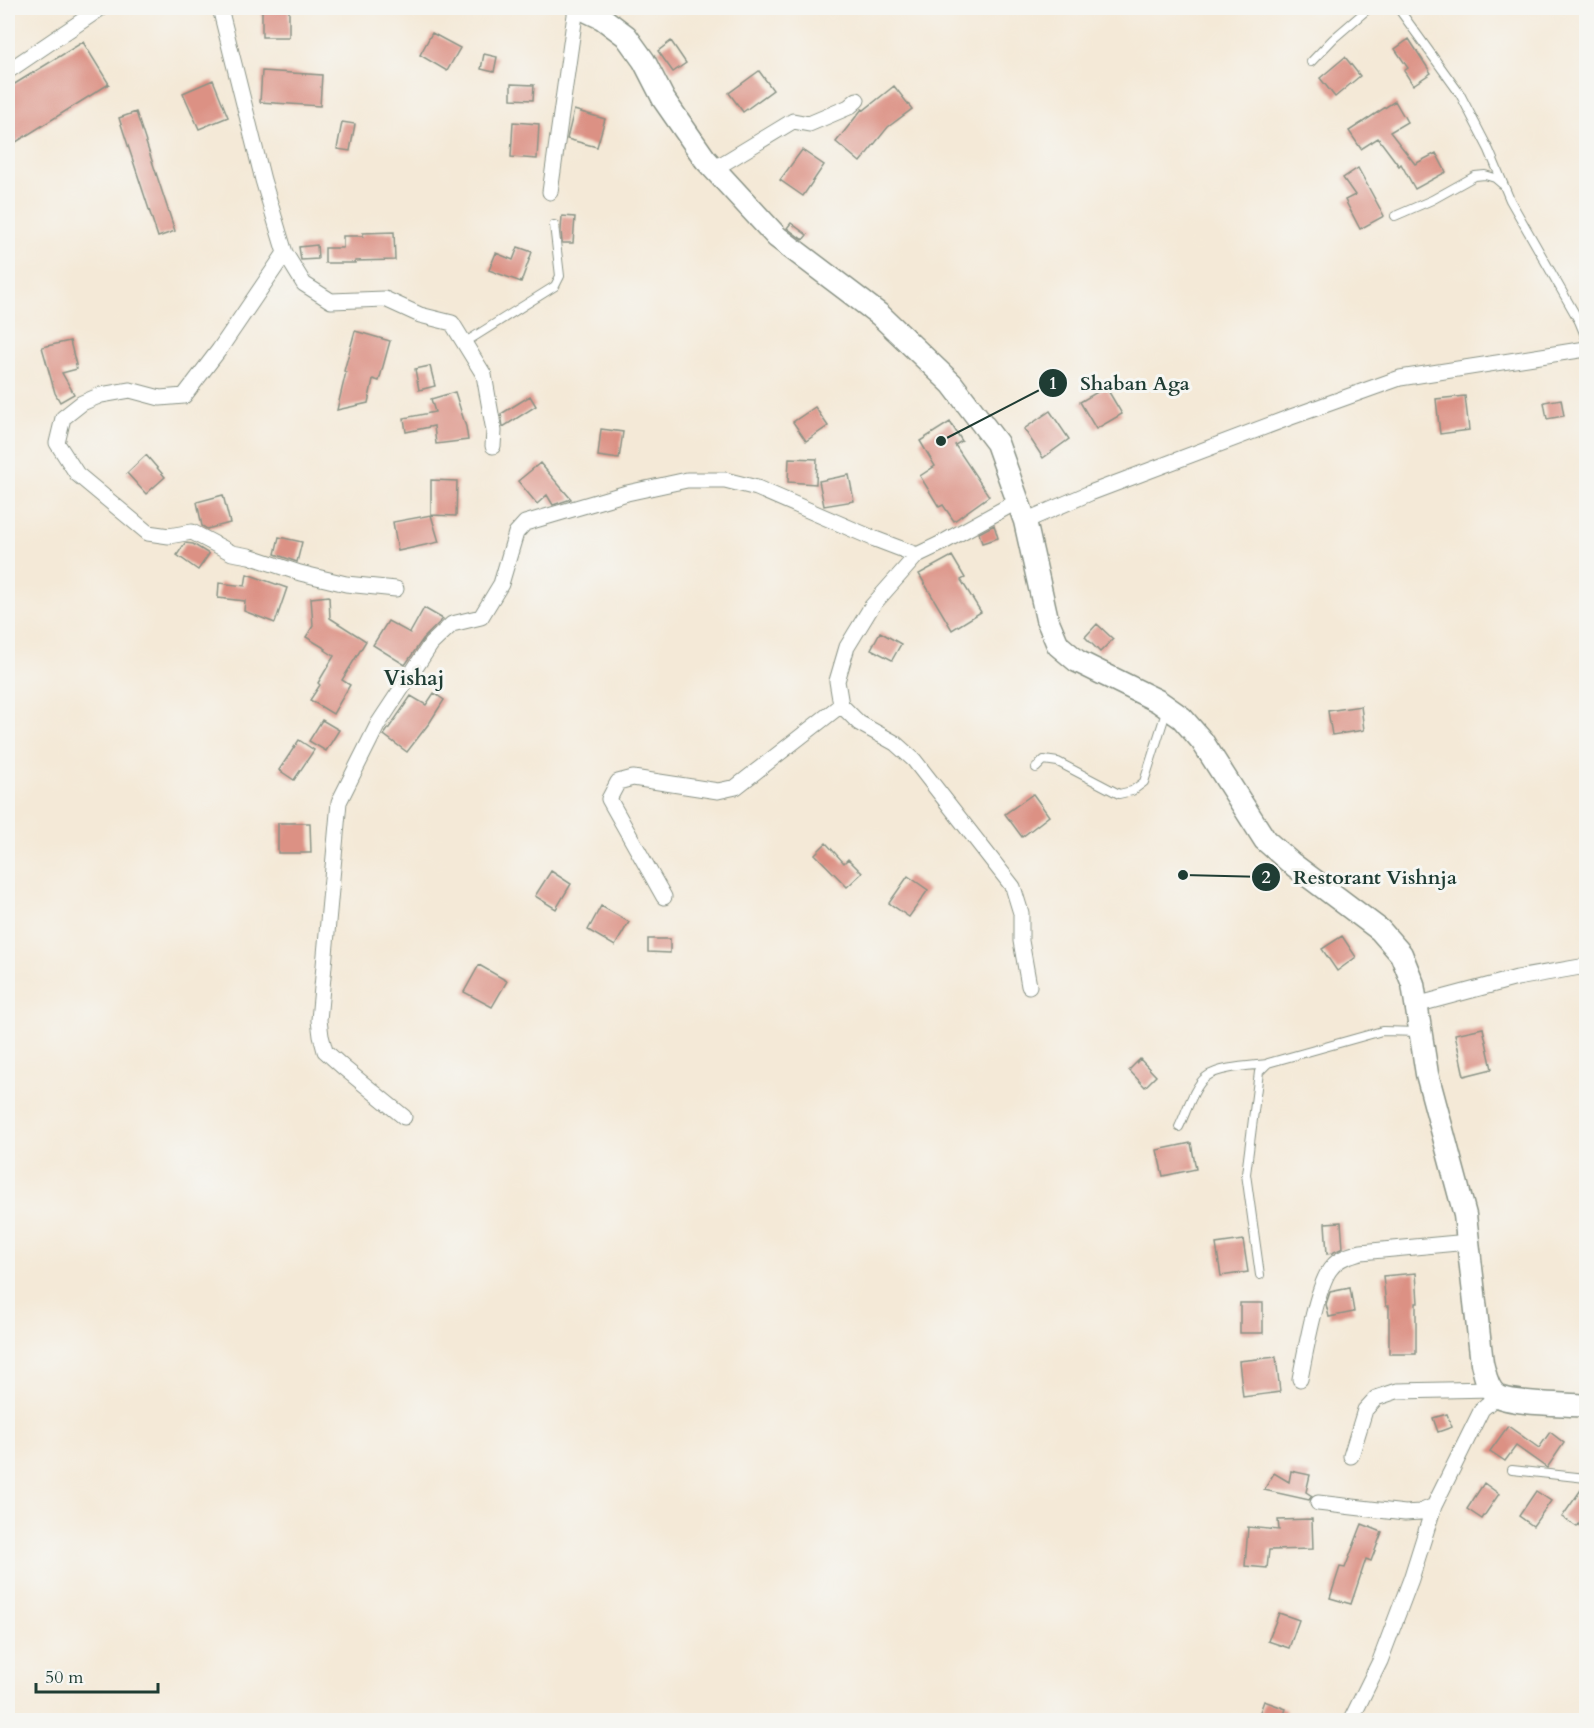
<svg xmlns="http://www.w3.org/2000/svg" width="1594" height="1728" font-family="Cardo,serif">
	<style>
		.building { fill: #dc9184 }
		.lines { fill: none; stroke-linecap: round; stroke-linejoin: round }
		.service-casing { stroke: #8a9386; stroke-width: 10 }
		.minor-casing { stroke: #8a9386; stroke-width: 17 }
		.secondary-casing { stroke: #8a9386; stroke-width: 25 }
		.service { stroke: #fff; stroke-width: 8 }
		.minor { stroke: #fff; stroke-width: 15 }
		.secondary { stroke: #fff; stroke-width: 22 }
		.labels { text-anchor: middle; dominant-baseline: central; stroke-width: 6; stroke-linejoin: round; paint-order: stroke }
		.quarter-label { font-size: 21px; font-weight: bold; fill: #1f3d34; stroke: #f6f6f2 }
		.leader { fill: none; stroke: #1f3d34; stroke-width: 2 }
		.callout-dot { fill: #1f3d34; stroke: #f6f6f2; stroke-width: 2 }
		.mark-label { font-size: 18px; text-anchor: middle; font-weight: bold; fill: #fff }
		.callout-label { font-size: 20px; text-anchor: middle; font-weight: bold; fill: #1f3d34; stroke: #f6f6f2; stroke-width: 6; stroke-linejoin: round; paint-order: stroke }
	</style>
	<rect width="100%" height="100%" fill="#f6f6f2"/>
	<filter id="ink" filterUnits="userSpaceOnUse"><feTurbulence type="fractalNoise" baseFrequency=".0167" numOctaves="2"/><feDisplacementMap in="SourceGraphic" scale="12" xChannelSelector="R" yChannelSelector="G"/><feConvolveMatrix kernelMatrix="1 2 1 2 8 2 1 2 1" color-interpolation-filters="sRGB"/></filter>
	<filter id="wash" filterUnits="userSpaceOnUse"><feTurbulence type="fractalNoise" baseFrequency=".008" numOctaves="4" result="noise"/><feDisplacementMap in="SourceGraphic" scale="24" xChannelSelector="R" yChannelSelector="G"/><feGaussianBlur stdDeviation="1.35" result="paint"/><feColorMatrix in="noise" values="0 0 0 0 0 0 0 0 0 0 0 0 0 0 0 0 0 1.4 0 .05"/><feComposite in="paint" operator="in"/></filter>
	<g filter="url(#wash)">
		<rect width="100%" height="100%" fill="#f4e9d7"/>
		<g id="blocks">
			<!-- building -->
			<path class="building" d="M262,8h27v29h-27z
				M432,33l28,15 -13,23 -27,-16z
				M1409,39l22,34 -18,12 -9,-14 4,-3 -13,-19z
				M671,41l15,22 -13,9 -15,-21z
				M83,42l26,42 -96,60 -5,-9v-47z
				M484,54l13,3 -3,15 -13,-3z
				M1345,57l15,19 -25,21 -15,-19z
				M262,71l60,4 -2,31 -60,-4z
				M759,71l14,19 -30,22 -14,-19z
				M213,80l15,37 -29,12 -16,-36z
				M511,84l23,1 -1,15 -22,-1z
				M894,86l18,23 -24,18 -28,35 -24,-20 26,-33 2,1z
				M1395,101l12,21 -17,10 25,32 21,-11 10,19 -31,17 -14,-25 -2,2 -21,-28 -17,11 -12,-18z
				M574,110l31,9 -8,28 -30,-8z
				M136,112l39,119 -17,6 -39,-119z
				M342,122l13,2 -5,27 -13,-2z
				M513,122l26,2 -2,35 -26,-2z
				M802,150l22,15 -21,31 -23,-16z
				M1358,168l26,48 -24,13 -15,-29 10,-5 -12,-17z
				M562,216l13,1 -2,26h-11l-1,-13z
				M791,223l16,12 -4,5 -16,-12z
				M394,232l1,28 -40,1v2h-30v-15h18v-12h20v-3z
				M317,245l1,14 -17,1 -2,-13z
				M518,247l14,5 -11,30 -32,-12 7,-17 17,7z
				M355,331l35,10 -11,40 -6,-2 -5,24 -31,7 9,-38 -2,-1z
				M70,341l7,28 -15,4 12,21 -14,8 -5,-9 -13,-46z
				M430,366l5,20 -16,4 -4,-21z
				M1106,387l16,27 -26,15 -16,-27z
				M455,392l11,35 2,13 -32,4 -2,-18 -28,6 -2,-14 31,-6 -4,-13z
				M530,396l6,10 -33,21 -2,-13z
				M1465,396l4,34 -29,4 -4,-35z
				M1561,399l3,17 -17,3 -3,-17z
				M815,407l13,19 -22,15 -13,-19z
				M1050,411l19,28 -26,19 -19,-29z
				M950,422l12,19 -7,4 34,51 -35,25 -11,-16 -4,2 -19,-31 15,-10 -15,-25z
				M601,429l22,3 -4,27 -21,-3z
				M146,455l19,22 -19,17 -19,-21z
				M789,458l28,1 -1,25 -28,-2z
				M540,463l31,36 -18,6 -6,-10 -10,9 -19,-23z
				M849,475l5,26 -30,5 -5,-25z
				M431,480l26,1 -1,35 -25,-1z
				M223,495l7,28 -23,6 -5,-3 -5,-24z
				M431,515l8,27 -41,9 -5,-29z
				M994,525l4,13 -16,5 -3,-10z
				M279,537l23,5 -5,20 -22,-8z
				M185,543l8,1 16,10 -11,16 -21,-15z
				M952,556l13,22 -4,2 20,32 -29,18 -33,-56z
				M247,574l40,14 -12,35 -31,-12 1,-10 -27,-3 1,-15 26,3z
				M329,596l1,22 36,23 -24,39 8,5 -17,29 -23,-14 10,-15 -2,-2 16,-27 -9,-6 1,-1 -20,-12 7,-11 -2,-28z
				M424,608l19,11 -20,20 -18,26 -32,-20 15,-24 22,12z
				M1097,624l16,15 -13,13 -15,-15z
				M880,632l21,12 -9,16 -21,-11z
				M434,693l10,7 -14,22 -23,30 -23,-17 27,-39 15,9z
				M1361,706l3,24 -32,5 -4,-24z
				M322,720l17,10 -13,21 -17,-10z
				M299,740l15,10 -20,30 -15,-10z
				M1033,794l16,22 -27,21 -17,-23z
				M278,823h32l1,30h-33z
				M826,843l18,20 4,-4 14,14 -15,14 -32,-33z
				M551,871l20,13 -15,25 -21,-13z
				M908,876l20,14 -19,27 -20,-14z
				M601,906l28,16 -14,24 -27,-16z
				M1342,936l14,21 -19,14 -15,-22z
				M648,939h22v14l-22,-1z
				M479,965l28,16 -15,26 -28,-15z
				M1483,1028l9,41 -28,7 -9,-42z
				M1140,1059l16,17 -11,11 -16,-17z
				M1191,1143l5,26 -33,7 -6,-26z
				M1341,1222l2,26 -11,5 -5,1 -2,-31z
				M1243,1240l5,32 -27,4 -5,-32z
				M1416,1273l2,30h-2v51h-27v-48h-3l-3,-30z
				M1350,1288l4,24 -25,5 -3,-13 4,-12z
				M1240,1303h23v30h-23z
				M1276,1357l4,35 -37,5 -4,-36z
				M1447,1414l5,13 -14,5 -5,-14z
				M1508,1426l31,22 11,-16 14,11 -17,25 -31,-22 -11,15 -15,-10z
				M1291,1471l19,4 -4,17 6,4 -3,4 -45,-10 10,-17 15,9z
				M1484,1483l15,11 -17,25 -15,-10z
				M1585,1484h2v29l-10,14 -15,-10z
				M1536,1491l15,10 -18,25 -14,-10z
				M1312,1519l1,30 -44,1 -2,18 -22,-2 3,-39 31,3 -1,-10z
				M1362,1524l20,8 -11,29 -5,-2 -15,45 -21,-6 10,-31 5,1z
				M1279,1613l20,7 -10,28 -21,-7z
				M1264,1701l22,8 -4,11h-25z"/>
		</g>
	</g>
	<g filter="url(#ink)">
		<use href="#blocks" fill-opacity="0" stroke="#8a9386" stroke-width="1.5"/>
		<g class="lines">
			<!-- service casing -->
			<g class="service-casing">
				<path id="service" d="M435,8v3
					M1398,8l62,86 29,56 21,50 69,121 7,17
					M1311,62l22,-23 36,-31
					M1395,216l37,-16 43,-24 10,-1 10,3 7,6
					M464,343l91,-57 5,-10 -6,-51
					M1036,768l8,-8 14,2 61,32 13,-3 12,-9 23,-73
					M1179,1127c7,-14 15,-41 27,-50 13,-10 44,-11 61,-13
					M1260,1275l-14,-101 13,-102 9,-9 114,-32 37,1
					M1512,1470l74,8"/>
			</g>
			<!-- minor casing -->
			<g class="minor-casing">
				<path id="minor" d="M220,8l43,172 22,73 19,31 27,17 54,-2 35,16 32,8 32,52 10,56 -1,15
					M8,71l93,-63
					M714,169l79,-48 16,3 40,-17 8,-7
					M550,192l26,-184
					M285,253l-66,97 -35,46 -24,2 -30,-8 -29,5 -19,8 -19,15 -6,25 20,31 71,59 21,3 23,-4 40,21 17,3 51,17 46,11 50,5
					M1018,501l-80,44 -21,10 -45,51 -25,41 -10,34 4,24 18,18 36,20 19,17 99,127 8,26v28l8,45
					M1025,521l65,-28 201,-76 109,-39 186,-29
					M664,897l-55,-98 9,-17 15,-4 85,13 18,-4 105,-82
					M1416,1005l101,-27 69,-12
					M404,1117l-60,-49 -19,-17 -4,-15 -2,-16 20,-218 39,-78 53,-80 21,-20 29,-7 20,-33 15,-51 9,-10 102,-30 60,-13h38l32,8 118,51 42,16
					M1300,1379c5,-24 17,-97 32,-112 7,-9 18,-12 29,-15l107,-10
					M1351,1456l14,-46 11,-12 21,-7 95,-2
					M1318,1503l87,10 15,-1 14,-6
					M1351,1720l29,-59 31,-82 23,-73 48,-97 15,-13"/>
			</g>
			<!-- secondary casing -->
			<g class="secondary-casing">
				<path id="secondary" d="M581,8l21,10 24,18 18,25 20,39 41,59 72,78 103,78 72,69 45,59 28,78 22,98 11,26 19,16 81,40 24,17 20,23 63,99 26,23 89,67 21,24 12,30 14,90 38,141 17,148c3,11 5,27 16,33 13,8 70,8 88,10"/>
			</g>
			<!-- service -->
			<use href="#service" class="service"/>
			<!-- minor -->
			<use href="#minor" class="minor"/>
			<!-- secondary -->
			<use href="#secondary" class="secondary"/>
		</g>
	</g>
	<g class="labels">
		<!-- quarter labels -->
		<g class="quarter-label">
			<text x="414" y="678">Vishaj</text>
		</g>
	</g>
	<!-- callouts -->
	<path class="leader" d="M941 441L1053 383M1183 875L1266 877"/>
	<g class="callout-dot">
		<circle cx="941" cy="441" r="6"/>
		<circle cx="1183" cy="875" r="6"/>
		<circle cx="1053" cy="383" r="15"/>
		<circle cx="1266" cy="877" r="15"/>
	</g>
	<g class="mark-label">
		<text x="1053" y="389">1</text>
		<text x="1266" y="883">2</text>
	</g>
	<g class="callout-label">
		<text x="1135" y="390">Shaban Aga</text>
		<text x="1375" y="884">Restorant Vishnja</text>
	</g>
	<!-- margin -->
	<rect width="1594" height="1728" fill="none" stroke="#f6f6f2" stroke-width="30"/>
	<!-- scale -->
	<path d="M36 1683v9h122v-9" fill="none" stroke="#1f3d34" stroke-width="3"/>
	<text x="45" y="1683" font-size="18" fill="#1f3d34" stroke="#f6f6f2" stroke-width="4.5" paint-order="stroke">50 m</text>
</svg>
